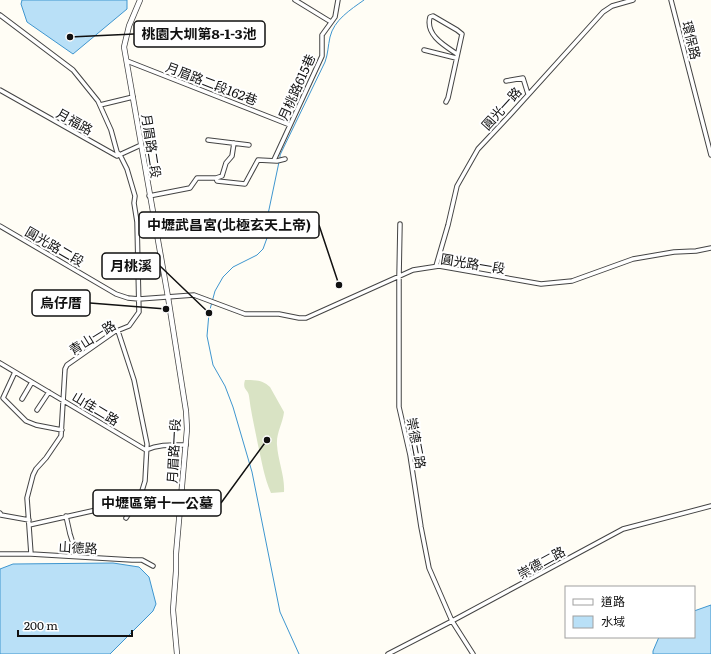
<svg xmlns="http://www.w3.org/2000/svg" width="711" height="654" font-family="Literata,'Noto Sans TC',serif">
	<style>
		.cemetery { fill: #d9e3c4 }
		.water { fill: #b9e0f7; stroke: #3f96cf }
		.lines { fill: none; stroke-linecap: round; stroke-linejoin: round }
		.stream { stroke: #3f96cf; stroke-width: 1 }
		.minor-casing { stroke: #444; stroke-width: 5.5 }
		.tertiary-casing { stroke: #444; stroke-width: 6 }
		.minor { stroke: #fff; stroke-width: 3.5 }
		.tertiary { stroke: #fff; stroke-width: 4.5 }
		.labels { text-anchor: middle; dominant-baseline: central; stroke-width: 4; stroke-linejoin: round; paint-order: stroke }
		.street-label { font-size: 13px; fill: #111; stroke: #fff }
		.leader { fill: none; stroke: #111; stroke-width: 1.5 }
		.callout-dot { fill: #111; stroke: #fff; stroke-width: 1.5 }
		.callout { fill: #fff; stroke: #111; stroke-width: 1.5 }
		.callout-label { font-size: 14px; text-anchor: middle; font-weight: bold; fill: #111 }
	</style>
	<rect width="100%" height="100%" fill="#fffdf5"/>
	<!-- cemetery -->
	<path class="cemetery" d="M245,380c10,0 18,0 25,7l14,25c-1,11 -8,21 -7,33 1,16 8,31 7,47l-13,1c-7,-16 -9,-31 -13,-48 -3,-16 -7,-32 -9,-49 -1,-7 -7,-6 -4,-16z"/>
	<!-- water -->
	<path class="water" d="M22,0h105v9l-54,45 -46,-32 -6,-18z
		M113,563l26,4 10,10 7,27 -3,7 -43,43h-110v-85l13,-5z
		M711,605v49h-58v-3l6,-14h35v-26z"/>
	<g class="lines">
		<!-- stream -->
		<path class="stream" d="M280,159v-4l45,-93c3,-8 3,-16 5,-25 4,-17 20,-27 34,-37
			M279,162l-12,57v19l-4,11 -6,6 -24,12 -10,10 -8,14 -6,22 -2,23 6,29 12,21 8,21 19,65 28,140 19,42"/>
		<!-- minor casing -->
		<g class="minor-casing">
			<path id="minor" d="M295,0l36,22
				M671,0l40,155
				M0,15l73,55 25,31 13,29 6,22 3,3 7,14 8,27 -1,7 3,19 2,90 -10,14 -15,6 -47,33 -2,4 -4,67 -15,22 -10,11 -3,6 -6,23 4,56
				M424,50l32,8
				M127,61l163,64
				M506,81l17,-3 5,16
				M0,90l117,66 24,-11
				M446,102l2,-4 14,-64 -5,-4 -24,-14 -3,1c-5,18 15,29 27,37
				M100,105l33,-8
				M208,140l41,5
				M274,160l48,-104v-21l13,-18 3,-17
				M216,178l6,-2 4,-13 6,-7 2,-13
				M149,196l41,-8 7,-10h19l1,3 28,3 13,-24 19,1 8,-2
				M400,224l-1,53v130l11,48 11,72 8,41 23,53 21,33
				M0,226l116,68 12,4 11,1 55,-4 51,19h34l20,4h7l107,-48 26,-4 102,18 31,-3 61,-22 41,-7 22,-1 15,-3
				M436,266l12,-41 9,-39 21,-37 31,-33 94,-104 9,-6 21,-6
				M118,331l16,49 13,64 -2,37 -4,13 -15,24
				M0,363l146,87c13,-6 26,-5 40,-5
				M15,372l-12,26 23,23 10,4 26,5
				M22,399l10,-17
				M37,410l12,-18
				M0,513l1,2 28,5
				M66,516l4,18 7,22
				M29,525l85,-19
				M0,554h31l101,6h10l11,6
				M388,654l64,-33 171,-92 88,-23"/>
		</g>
		<!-- tertiary casing -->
		<g class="tertiary-casing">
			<path id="tertiary" d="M140,0l-11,26 -5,21 44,250 18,114 1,18 -11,125v17l-3,39 4,44"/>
		</g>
		<!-- minor -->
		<use href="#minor" class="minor"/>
		<!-- tertiary -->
		<use href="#tertiary" class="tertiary"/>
	</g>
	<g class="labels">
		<!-- street labels -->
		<g class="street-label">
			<text transform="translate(692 40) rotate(76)">環保路</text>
			<text transform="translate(212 83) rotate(21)">月眉路二段162巷</text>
			<text transform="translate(296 87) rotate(-66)">月桃路615巷</text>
			<text transform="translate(501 108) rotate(-48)">圓光一路</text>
			<text transform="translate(75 121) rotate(29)">月福路</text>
			<text transform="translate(152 146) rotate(81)">月眉路二段</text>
			<text transform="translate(55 246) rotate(30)">圓光路二段</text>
			<text transform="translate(473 263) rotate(9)">圓光路一段</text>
			<text transform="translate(92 337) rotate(-32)">青山一路</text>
			<text transform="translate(96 408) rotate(31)">山佳二路</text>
			<text transform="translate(417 443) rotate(79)">崇德三路</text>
			<text transform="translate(173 451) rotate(-87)">月眉路一段</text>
			<text transform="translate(78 547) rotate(3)">山德路</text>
			<text transform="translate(541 562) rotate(-29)">崇德二路</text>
		</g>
	</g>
	<!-- callouts -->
	<path class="leader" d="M70 37L134 34M339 285L319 225M209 313L160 266M166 309L90 303M267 440L221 503"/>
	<g class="callout-dot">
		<circle cx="70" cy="37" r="4"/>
		<circle cx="339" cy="285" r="4"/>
		<circle cx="209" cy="313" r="4"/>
		<circle cx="166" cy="309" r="4"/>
		<circle cx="267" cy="440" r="4"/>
	</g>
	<g class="callout">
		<rect x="134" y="21" width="131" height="26" rx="4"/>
		<rect x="139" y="212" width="180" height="26" rx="4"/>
		<rect x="102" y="253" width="58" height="26" rx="4"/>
		<rect x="32" y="290" width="58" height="26" rx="4"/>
		<rect x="93" y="490" width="128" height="26" rx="4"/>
	</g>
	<g class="callout-label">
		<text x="199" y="39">桃園大圳第8-1-3池</text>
		<text x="229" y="230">中壢武昌宮(北極玄天上帝)</text>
		<text x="131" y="271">月桃溪</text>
		<text x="61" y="308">烏仔厝</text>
		<text x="157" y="508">中壢區第十一公墓</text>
	</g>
	<!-- legend -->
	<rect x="565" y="586" width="130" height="52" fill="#ffffff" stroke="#a0a0a0"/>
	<rect x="573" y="599" width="20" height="6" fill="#ffffff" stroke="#a0a0a0"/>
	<text x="601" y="606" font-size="12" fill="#111111">道路</text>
	<rect x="573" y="616" width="20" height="12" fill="#b9e0f7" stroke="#a0a0a0"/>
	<text x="601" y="626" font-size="12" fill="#111111">水域</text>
	<!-- scale -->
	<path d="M18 630v6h114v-6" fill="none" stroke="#111111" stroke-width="2"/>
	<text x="24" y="630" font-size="12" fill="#111111" stroke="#ffffff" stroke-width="3" paint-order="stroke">200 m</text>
</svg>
